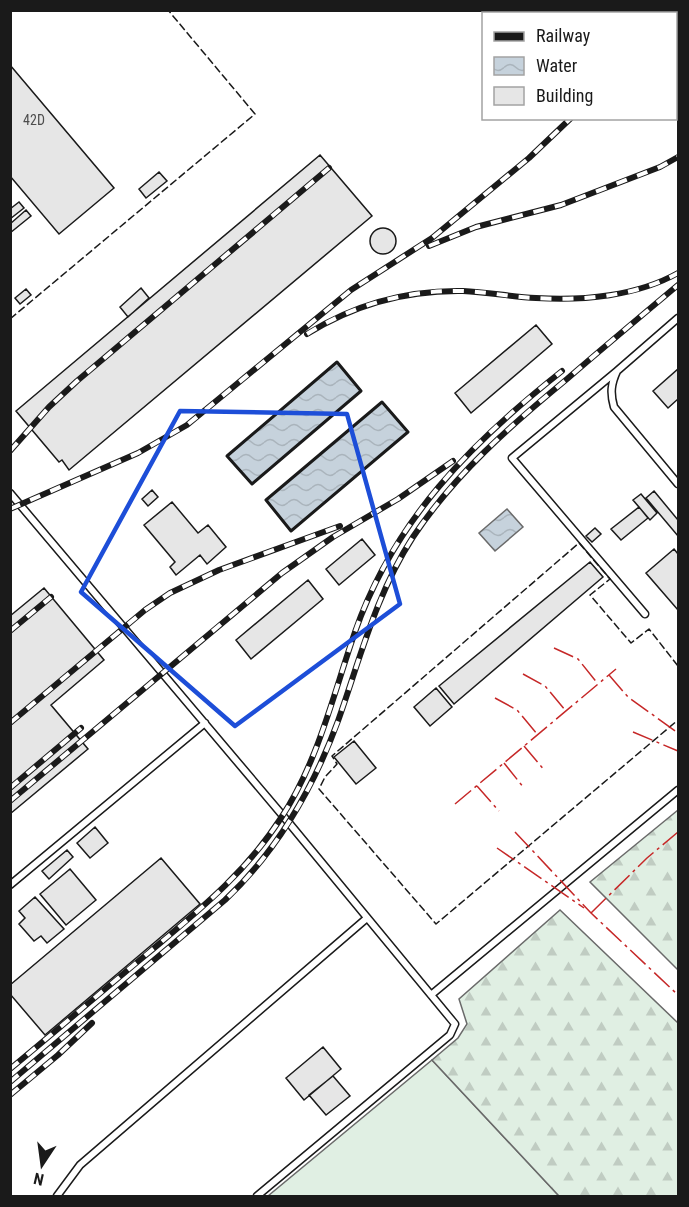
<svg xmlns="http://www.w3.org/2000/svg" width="689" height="1207" font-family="'Roboto Condensed',sans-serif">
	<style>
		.grass { fill: #e0efe3; stroke: #6a6a6a; stroke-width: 1.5 }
		.forest { fill: url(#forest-firs); stroke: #6a6a6a; stroke-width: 1.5 }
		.water { fill: url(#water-waves); stroke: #6a6a6a; stroke-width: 1.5 }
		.building { fill: #e6e6e6; stroke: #1a1a1a; stroke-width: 1.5 }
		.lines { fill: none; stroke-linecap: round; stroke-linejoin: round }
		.lane-casing { stroke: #1a1a1a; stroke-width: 9 }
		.lane { stroke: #fff; stroke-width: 6 }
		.rail-casing { stroke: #1a1a1a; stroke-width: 6 }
		.rail { stroke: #fff; stroke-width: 4; stroke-dasharray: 11; stroke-linecap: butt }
		.fence { stroke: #1a1a1a; stroke-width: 1.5; stroke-dasharray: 8 3; stroke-linecap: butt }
		.wall { stroke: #1a1a1a; stroke-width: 3 }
		.power { stroke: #c62828; stroke-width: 1.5; stroke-dasharray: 21 4.5 3 4.5; stroke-linecap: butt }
		.marked { fill: none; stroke: #1d4ed8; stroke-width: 4.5; stroke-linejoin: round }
		.labels { text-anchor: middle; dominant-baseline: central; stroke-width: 4.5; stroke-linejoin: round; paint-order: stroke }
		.number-label { font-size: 14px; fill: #4d4d4d }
	</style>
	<defs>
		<pattern id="forest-firs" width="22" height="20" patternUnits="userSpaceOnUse" patternTransform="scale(1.5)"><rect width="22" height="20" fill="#e0efe3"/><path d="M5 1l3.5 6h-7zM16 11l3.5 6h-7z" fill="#c0ccc2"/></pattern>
		<pattern id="water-waves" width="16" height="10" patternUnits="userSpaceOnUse" patternTransform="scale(1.5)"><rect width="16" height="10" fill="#c6d2dc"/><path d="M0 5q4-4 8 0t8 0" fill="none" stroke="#aab4bc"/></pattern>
	</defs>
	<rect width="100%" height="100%" fill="#fff"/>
	<!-- grass -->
	<path class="grass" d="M432,1060l127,136h-291z"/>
	<!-- forest -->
	<path class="forest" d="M678,810v160l-88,-88z
		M560,910l118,113v173h-119l-127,-136 26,-22 9,-14 -8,-25z"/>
	<!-- water -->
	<path class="water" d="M337,362l24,29 -109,93 -25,-28z
		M382,402l26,30 -117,99 -25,-31z
		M507,509l16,18 -28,24 -16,-18z"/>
	<!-- building -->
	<path class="building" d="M10,65l104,123 -55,46 -49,-58z
		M320,155l52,61 -303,254 -7,-10 -3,2 -43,-51z
		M159,172l8,9 -21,17 -7,-9z
		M19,202l5,6 -14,11v-10z
		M26,210l5,6 -21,17v-9z
		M370 241a13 13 0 1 1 26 0a13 13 0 1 1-26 0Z
		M141,288l8,10 -21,19 -8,-10z
		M26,289l5,6 -11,9 -5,-6z
		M536,325l16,19 -81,69 -16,-20z
		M678,369v30l-10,9 -15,-17z
		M152,490l6,7 -10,9 -6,-7z
		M654,491l24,29v16l-32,-38z
		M641,494l16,19 -7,7 -17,-20z
		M172,502l26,31 10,-8 18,22 -19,17 -7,-9 -24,20 -6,-8 5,-5 -31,-37z
		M639,507l9,11 -27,22 -10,-11z
		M595,528l6,6 -9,8 -6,-6z
		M362,539l13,16 -36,30 -13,-16z
		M674,549l4,5v56l-32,-37z
		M590,562l13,15 -149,127 -15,-18z
		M308,580l15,19 -72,60 -15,-19z
		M44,588l60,72 -53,45 37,44 -78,65v-198z
		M436,688l16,19 -22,19 -16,-19z
		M354,741l22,27 -20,16 -22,-27z
		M95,827l13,16 -18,15 -13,-15z
		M67,850l6,7 -24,22 -7,-8z
		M161,858l39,46 -155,131 -35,-41v-9z
		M70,869l26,31 -30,25 -26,-31z
		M35,897l29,32 -17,14 -6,-7 -7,5 -15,-17 6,-6 -6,-7z
		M323,1047l18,22 -37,31 -18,-22z
		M333,1076l17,20 -24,19 -17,-20z"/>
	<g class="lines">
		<!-- lane casing -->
		<g class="lane-casing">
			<path id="lane" d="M678,318l-61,53c-6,13 -7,22 -3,36l64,77
				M617,371l-105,87 133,156
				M10,493l279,330 166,201 -5,11 -193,161
				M10,885l195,-162
				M431,995l247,-205
				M57,1196l23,-31 287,-247"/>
		</g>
		<!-- lane -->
		<use href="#lane" class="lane"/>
		<!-- rail casing -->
		<g class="rail-casing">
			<path id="rail" d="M676,15l2,-2
				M676,47l2,-3
				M429,246l47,-19 85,-22 99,-38 18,-10
				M307,334c48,-30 100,-44 156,-43 25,1 49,6 73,7 47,3 101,-2 142,-25
				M10,451l39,-44 28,-26 252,-213
				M10,509l128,-56 49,-28 164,-135 81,-52 97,-80 42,-40
				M10,631l41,-34
				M10,723l135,-113 25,-17 49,-23 121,-44
				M10,788l71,-60
				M10,801l272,-228 51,-36 65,-38 55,-38
				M10,1069c46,-38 91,-77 137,-115 51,-43 97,-79 134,-136 37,-56 52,-123 74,-186 39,-112 116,-189 207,-261
				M10,1082l215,-182c52,-49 88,-111 113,-179 22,-62 38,-127 75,-184 42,-63 97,-111 154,-158 37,-32 74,-63 111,-94
				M10,1095l48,-40 34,-32"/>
		</g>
		<!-- rail -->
		<use href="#rail" class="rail"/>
		<!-- fence -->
		<path class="fence" d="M10,319l245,-205 -87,-104
			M678,666l-29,-37 -18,14 -41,-48 20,-16 -31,-36 -247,213 5,8 -12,13 -6,12 117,135 242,-204"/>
		<!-- wall -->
		<path class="wall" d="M337,362l24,29 -109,93 -25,-28z
			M382,402l26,30 -117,99 -25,-31z"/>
		<!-- power -->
		<path class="power" d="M554,648l24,11 20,25
			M523,674l22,12 21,25
			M609,675l19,22 50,36
			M495,698l22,12 21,25
			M633,732l45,19
			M524,746l21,25
			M504,763l20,25
			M477,786l22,25
			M455,804l161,-135
			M515,832l76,81 87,82
			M497,848l87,60
			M591,913l56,-55 31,-26"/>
	</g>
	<!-- marked area -->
	<path class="marked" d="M180,411l167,3 53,190 -165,122 -154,-134z"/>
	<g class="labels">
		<!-- number labels -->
		<g class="number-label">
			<text x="34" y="120">42D</text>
		</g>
	</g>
	<!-- border -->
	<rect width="689" height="1207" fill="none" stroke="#1a1a1a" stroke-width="24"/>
	<!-- legend -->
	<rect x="482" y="12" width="195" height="108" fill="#ffffff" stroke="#a3a3a3" stroke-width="1.5"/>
	<rect x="494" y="32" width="30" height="9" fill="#1a1a1a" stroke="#a3a3a3" stroke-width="1.5"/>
	<text x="536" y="42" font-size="18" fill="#1a1a1a">Railway</text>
	<rect x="494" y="57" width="30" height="18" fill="url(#water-waves)" stroke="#a3a3a3" stroke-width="1.5"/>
	<text x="536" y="72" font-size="18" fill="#1a1a1a">Water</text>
	<rect x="494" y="87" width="30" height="18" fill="#e6e6e6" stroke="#a3a3a3" stroke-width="1.5"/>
	<text x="536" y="102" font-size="18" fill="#1a1a1a">Building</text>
	<!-- north arrow -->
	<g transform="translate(42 1165) rotate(193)" stroke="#ffffff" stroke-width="4.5" paint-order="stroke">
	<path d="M0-4.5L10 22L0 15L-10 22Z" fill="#1a1a1a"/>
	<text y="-9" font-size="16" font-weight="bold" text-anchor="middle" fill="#1a1a1a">N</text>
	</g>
</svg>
